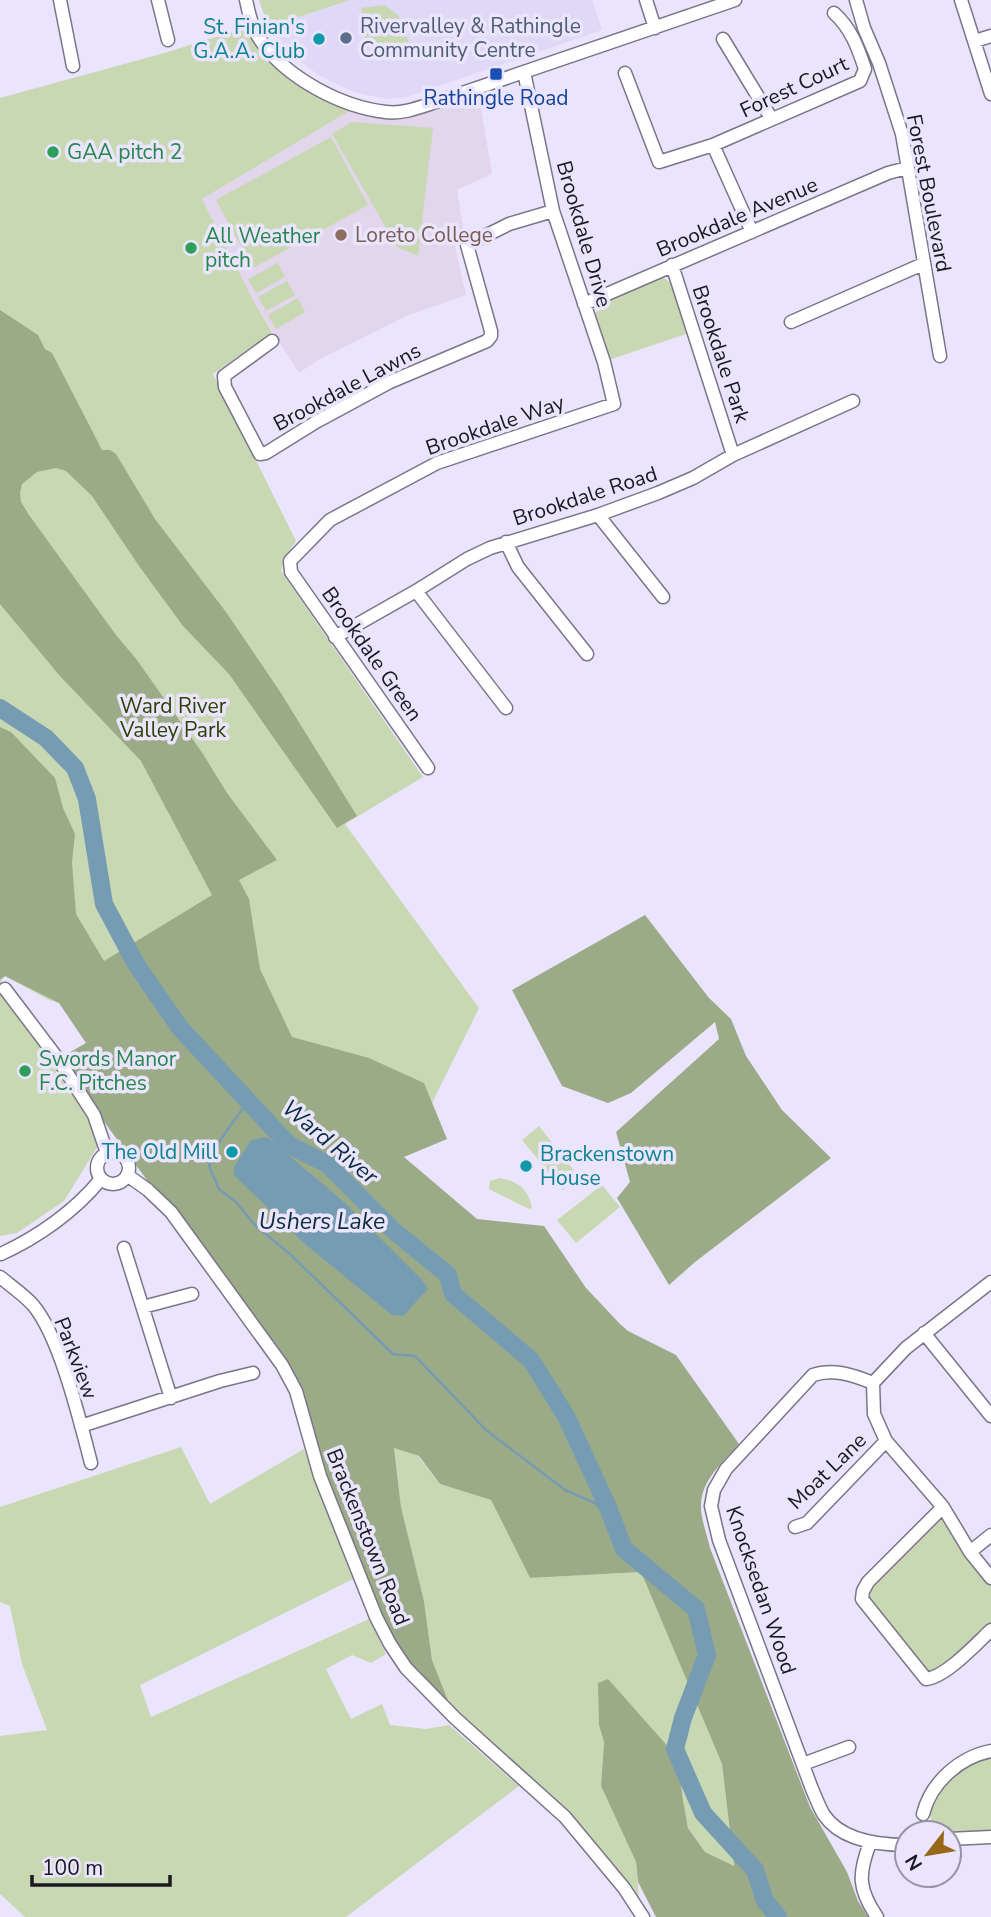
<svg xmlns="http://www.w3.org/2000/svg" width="991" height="1917" font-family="'Nunito Sans',sans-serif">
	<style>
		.built { fill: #dfd8f6 }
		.education { fill: #e1d6eb }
		.green { fill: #c8d8b3 }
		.forest { fill: #9bab87 }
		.water { fill: #769cb3 }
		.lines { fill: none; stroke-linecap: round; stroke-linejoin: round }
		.stream { stroke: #769cb3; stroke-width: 2.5 }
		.river { stroke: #769cb3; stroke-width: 18 }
		.minor-casing { stroke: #7a7589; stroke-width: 15 }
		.minor { stroke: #fff; stroke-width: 12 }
		.service-dot { fill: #5c6f8a; stroke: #eae5fc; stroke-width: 2.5 }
		.culture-dot { fill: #0f9aa8; stroke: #eae5fc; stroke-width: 2.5 }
		.transit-dot { fill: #1a4fb4; stroke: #eae5fc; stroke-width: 2.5 }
		.leisure-dot { fill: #2e9e5b; stroke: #eae5fc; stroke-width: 2.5 }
		.education-dot { fill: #8d6e63; stroke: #eae5fc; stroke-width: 2.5 }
		.labels { text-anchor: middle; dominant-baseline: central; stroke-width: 7; stroke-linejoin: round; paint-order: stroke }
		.service-label { font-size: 21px; fill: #4e5e75; stroke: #eae5fc; text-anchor: start }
		.culture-label { font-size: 21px; fill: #0d838f; stroke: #eae5fc; text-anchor: end }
		.street-label { font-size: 21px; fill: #1a1820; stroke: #eae5fc }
		.transit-label { font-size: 21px; fill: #164399; stroke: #eae5fc }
		.leisure-label { font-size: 21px; fill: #27864d; stroke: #eae5fc; text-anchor: start }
		.education-label { font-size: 21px; fill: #785e54; stroke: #eae5fc; text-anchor: start }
		.park-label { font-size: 21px; fill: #2d4004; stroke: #eae5fc }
		.water-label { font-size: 23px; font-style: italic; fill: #0a2d3e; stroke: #eae5fc }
	</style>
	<rect width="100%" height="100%" fill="#eae5fc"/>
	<!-- built -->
	<path class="built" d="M350,0h242l10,30 -195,67 -19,2 -35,-7 -33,-16 -31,-23 -21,-26z"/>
	<!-- education -->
	<path class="education" d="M479,97l13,77 -35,16 7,43 -6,5 -3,9 11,48 -57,20 -91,45 -19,13 -45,-71 -52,-103 149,-89 44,5 29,-2z"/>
	<!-- green -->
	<path class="green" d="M259,0h91l-82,27z
		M385,5l13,10 16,40 -30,5 -1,-15 -7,1v-4l-11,-4 -4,-30z
		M244,28l22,27 85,55 -149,89 52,103 18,30 -59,42 83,167 -10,14 -5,16 142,206 -78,47 134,184 -48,97 -382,-105 -44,-24 -4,4 57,79 43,82 -37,60 -47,32 -17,3v-1138l161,-44z
		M352,122l81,6 -15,128 -21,-9 -65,-113z
		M331,137l37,68 -115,63 -37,-68z
		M278,263l7,14 -29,16 -8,-14z
		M661,277c18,5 23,39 28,56l-80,27 -15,-44 9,-14z
		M287,281l8,14 -29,16 -8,-14z
		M298,298l7,14 -29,17 -8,-14z
		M539,1126l40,51 -16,13 -41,-50z
		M500,1178c18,4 28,10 32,30l-3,1 -40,-20 1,-8z
		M602,1185l18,22 -44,36 -19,-23z
		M181,1447l29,57 94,-55 49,130 -213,106 11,32 218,-98 17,35 -15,9 -19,-8 -26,14 25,50 31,-15 8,21 36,4 23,-4 70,61 -173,131h-321l-25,-23v-158l47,-6 -25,-66 -12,-58 -10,-4v-95z
		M394,1447l24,9 22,28 51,16 39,78 111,-6 81,192 12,103 -29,-15 -17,-24 -6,-34 -2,-34 -72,-80 -9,45 5,16 -3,45 35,76 4,50 -71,-91 -114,-103 -23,-58 -8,-59 -23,-94z
		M939,1518h4l48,66v41l-51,46 -13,2 -58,-74 -1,-7z
		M991,1756v77h-66l-1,-6 7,-6v-4l-6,-7 14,-20 20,-21z"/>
	<!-- forest -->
	<path class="forest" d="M0,310l38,25 7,14 7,4 50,97h8l6,4 39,65 71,93 53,78 78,126 -20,12 -108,-154 -46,-48 -44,-60 -47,-70 -26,-25 -10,-3 -19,4 -15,12 -2,9 1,9 8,13 87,120 21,25 66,94 24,39 50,67 -38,20 10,19 11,70 32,68 77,21 55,25 23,56 -43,18 73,62 67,7 42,62 34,36 8,7 48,24 63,89c-15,17 -37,35 -38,60 -1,13 6,30 9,44l100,259 37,65 11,29 10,16h-212l-18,-35 -2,-20 -35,-76 3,-44 -5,-17 -1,-42 10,-4 72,81 2,34 6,34 17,24 29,14 -12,-102 -81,-192 -111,6 -39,-78 -51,-16 -21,-28 -25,-8 7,59 23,94 8,59 23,58 -49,-50 -30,-51 -80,-226 -41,-64 -197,-268 28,-16 -27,-40 -54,-27 -5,4v-253l11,5 44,46 8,30 12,26 -3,28 4,52 28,47 108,-66 -71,-134 -82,-86 -59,-71z
		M645,915l64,83 22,21 15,37 36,54 49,48 -136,104 -26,23 -52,-87 13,-16 -14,-50 103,-93 -4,-17 -84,71 -23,10 -46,-17 -50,-96z"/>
	<!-- water -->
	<path class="water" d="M267,1137l76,64 79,79 6,9 -25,27 -11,-1 -87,-71 -71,-69v-8l17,-27z"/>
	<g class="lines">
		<!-- stream -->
		<path class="stream" d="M249,1100c-17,25 -30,36 -40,66l10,23 17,13 19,23 36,30 102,99 22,2 71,74 79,60 30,13 19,19"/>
		<!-- river -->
		<path class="river" d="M0,708l46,30 29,30 12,31 17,105 32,60 44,64 109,117 38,19 67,67 54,44 5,19 78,66 35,56 41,89 17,44 72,60 11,46 -24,63 -8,31 28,64 52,57 10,31 13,16"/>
		<!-- minor casing -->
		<g class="minor-casing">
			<path id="minor" d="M60,0l13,66
				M158,0l10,40
				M246,0c3,14 6,28 15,41 26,37 80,66 125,71 16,2 32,-4 47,-9l302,-103
				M646,0l9,28
				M856,0l8,28 15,35 23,71 38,222
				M961,0l30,94
				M723,39l48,79
				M975,41l16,-5
				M625,73l34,89 54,-17 39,87
				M713,145l147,-64 5,-12c-7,-21 -14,-41 -31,-56
				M672,265l61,190
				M584,304l304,-131 19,-5
				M791,322l132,-58
				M272,341l-48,35 1,11 35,67 6,-1 50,-31 74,-40 97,-41 4,-5v-5l-24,-86 42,-21 44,-13
				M598,515l65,82
				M506,542l12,25 69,87
				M416,591l90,117
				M335,637l81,-46 51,-32 23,-11 108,-33 60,-22 35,-15 40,-23 120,-54
				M428,768l-137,-196 -1,-11 40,-41 107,-57 177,-59 -10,-42 -51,-151 -29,-139
				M5,989l53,70 36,56 13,38
				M97 1168a16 16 0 1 1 32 0a16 16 0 1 1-32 0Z
				M127,1175l21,15 23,22 111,153 14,26 24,85 56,141 14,27 16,24 49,50 110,99 59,71 19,29
				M124,1248l47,150
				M1,1254c37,-17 74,-43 100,-75
				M0,1277c11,9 24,18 33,28 27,32 47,116 58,158
				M143,1307l49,-13
				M924,1333l67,83
				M873,1383c-20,-8 -40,-15 -60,-8l-87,94 -12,21 -3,16 8,34 93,249c4,9 7,18 12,26 17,25 55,30 83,30
				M873,1383l1,31 12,27 57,66 27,45 21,26
				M873,1383l33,-35 85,-66
				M81,1426l139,-45 33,-8
				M943,1507l-75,75 -5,9 -1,8 64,80c20,-2 50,-35 65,-49
				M795,1527l12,-4 79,-82
				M970,1552l21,-17
				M803,1764l46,-17
				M923,1814c8,-32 37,-57 68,-63
				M949,1839l42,-2
				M870,1843c-12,31 -12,46 7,74"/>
		</g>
		<!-- minor -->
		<use href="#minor" class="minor"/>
	</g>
	<!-- markers -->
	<circle class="service-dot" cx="346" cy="38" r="7"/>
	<g class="culture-dot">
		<circle cx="319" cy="39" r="7"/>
		<circle cx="232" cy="1152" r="7"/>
		<circle cx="526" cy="1166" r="7"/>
	</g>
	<rect class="transit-dot" x="489" y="67" width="14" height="14" rx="3.5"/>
	<g class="leisure-dot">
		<circle cx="53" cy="152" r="7"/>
		<circle cx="191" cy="248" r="7"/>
		<circle cx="25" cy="1071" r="7"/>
	</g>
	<circle class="education-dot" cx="341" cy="235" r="7"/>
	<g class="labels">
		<!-- service labels -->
		<g class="service-label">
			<text x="360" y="26">Rivervalley &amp; Rathingle<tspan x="360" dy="24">Community Centre</tspan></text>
		</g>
		<!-- culture labels -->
		<g class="culture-label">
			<text x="305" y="27">St. Finian's<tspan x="305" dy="24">G.A.A. Club</tspan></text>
			<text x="218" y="1152">The Old Mill</text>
			<text x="540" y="1154" text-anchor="start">Brackenstown<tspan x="540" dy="24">House</tspan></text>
		</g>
		<!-- street labels -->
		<g class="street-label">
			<text transform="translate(794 87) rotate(-25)">Forest Court</text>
			<text transform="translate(929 193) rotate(79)">Forest Boulevard</text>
			<text transform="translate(737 217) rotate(-23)">Brookdale Avenue</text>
			<text transform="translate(584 234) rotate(74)">Brookdale Drive</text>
			<text transform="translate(721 354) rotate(72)">Brookdale Park</text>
			<text transform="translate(347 387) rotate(-28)">Brookdale Lawns</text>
			<text transform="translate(495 425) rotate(-19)">Brookdale Way</text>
			<text transform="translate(585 496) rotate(-18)">Brookdale Road</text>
			<text transform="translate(372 654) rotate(55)">Brookdale Green</text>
			<text transform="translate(76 1358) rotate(69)">Parkview</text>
			<text transform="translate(827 1471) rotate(-44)">Moat Lane</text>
			<text transform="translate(368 1537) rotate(68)">Brackenstown Road</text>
			<text transform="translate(761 1590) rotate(71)">Knocksedan Wood</text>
		</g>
		<!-- transit labels -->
		<g class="transit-label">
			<text x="496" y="98">Rathingle Road</text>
		</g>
		<!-- leisure labels -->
		<g class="leisure-label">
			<text x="67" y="152">GAA pitch 2</text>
			<text x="205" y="236">All Weather<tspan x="205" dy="24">pitch</tspan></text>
			<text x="39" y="1059">Swords Manor<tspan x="39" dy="24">F.C. Pitches</tspan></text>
		</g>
		<!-- education labels -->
		<g class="education-label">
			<text x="355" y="235">Loreto College</text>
		</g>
		<!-- park labels -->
		<g class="park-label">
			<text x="173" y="706">Ward River<tspan x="173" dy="24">Valley Park</tspan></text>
		</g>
		<!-- water labels -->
		<g class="water-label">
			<text transform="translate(330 1142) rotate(40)">Ward River</text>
			<text x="322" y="1221">Ushers Lake</text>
		</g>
	</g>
	<!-- north arrow -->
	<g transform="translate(928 1854) rotate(239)"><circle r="33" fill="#eae5fc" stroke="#9793a4" stroke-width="2"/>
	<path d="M0-5L12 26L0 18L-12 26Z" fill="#976819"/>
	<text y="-10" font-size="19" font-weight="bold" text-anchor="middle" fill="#1a1820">N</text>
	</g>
	<!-- scale -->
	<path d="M32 1875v10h138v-10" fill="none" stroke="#1a1820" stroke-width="3.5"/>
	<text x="42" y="1875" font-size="21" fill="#1a1820" stroke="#eae5fc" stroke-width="5" paint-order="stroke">100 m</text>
</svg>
